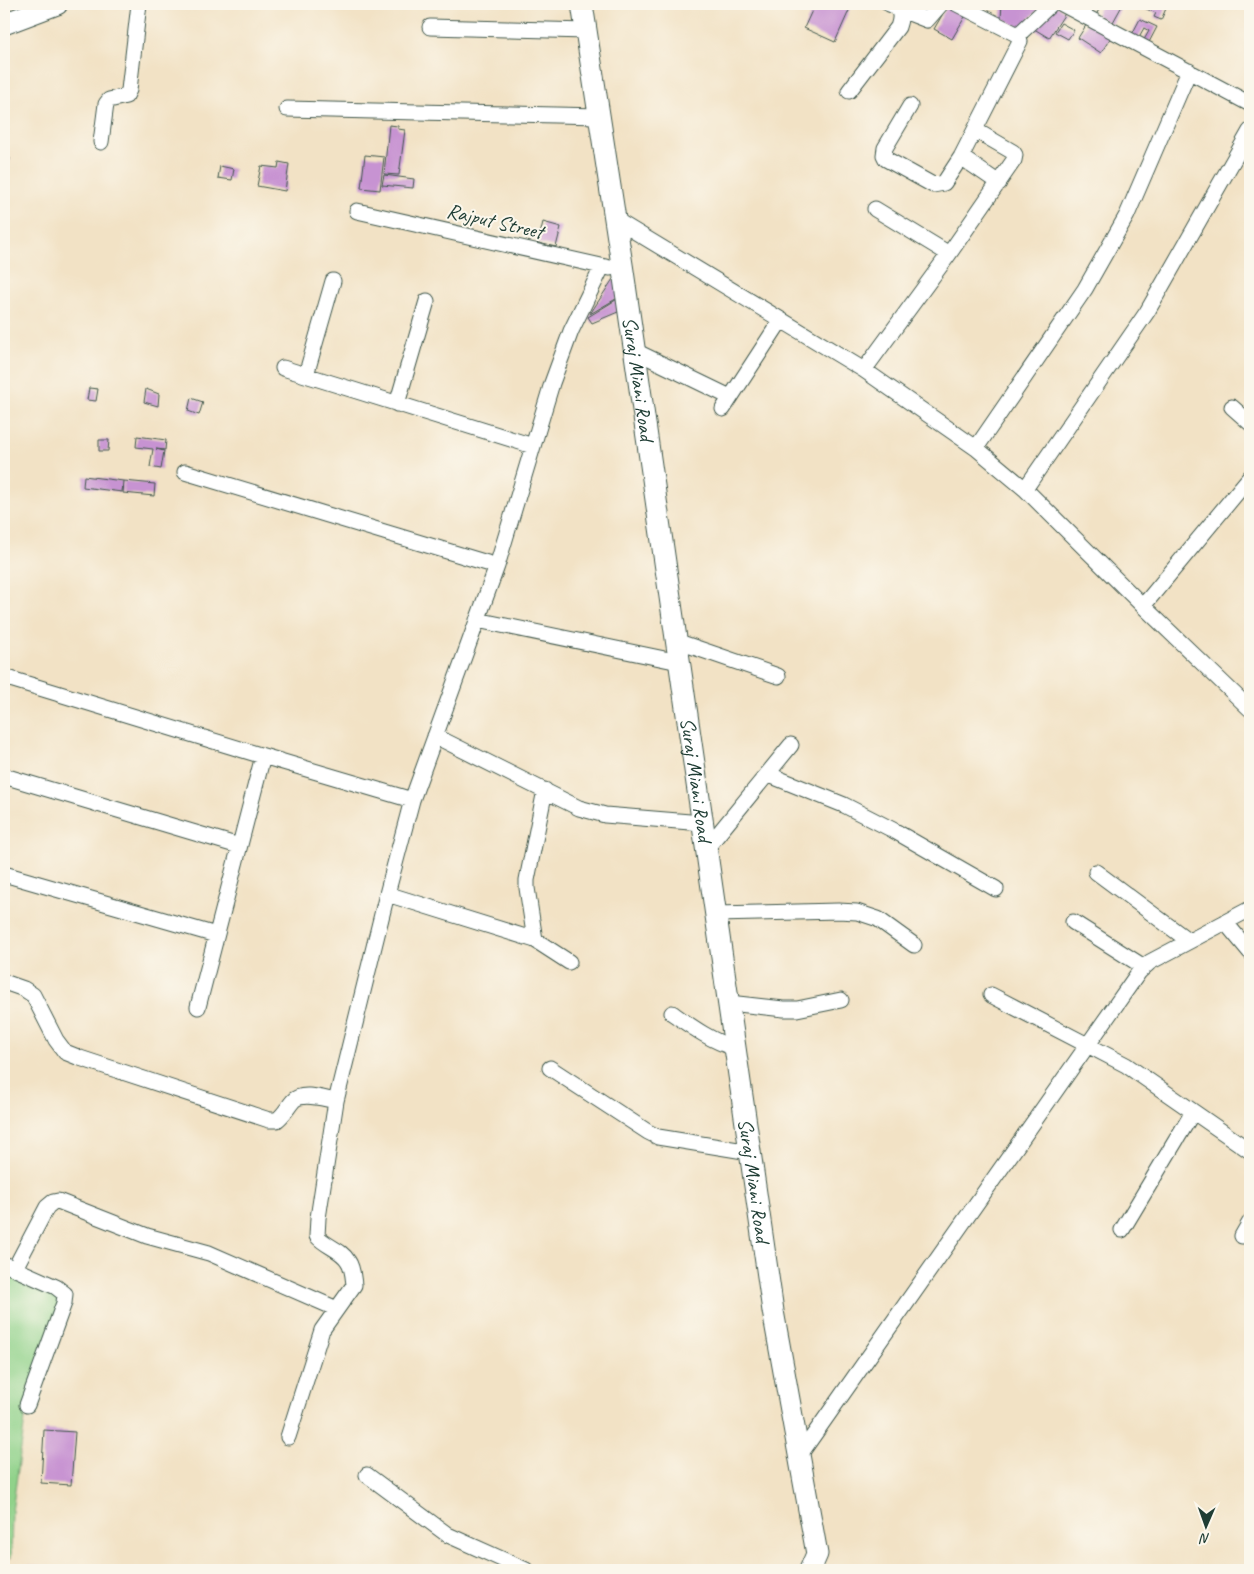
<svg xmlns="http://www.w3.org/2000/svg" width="1254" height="1574" font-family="Caveat,sans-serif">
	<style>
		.green { fill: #90d28a; stroke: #58885f }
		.building { fill: #c793d2 }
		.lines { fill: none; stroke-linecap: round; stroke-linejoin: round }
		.street-casing { stroke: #3f564a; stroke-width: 17 }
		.secondary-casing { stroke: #3f564a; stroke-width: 23 }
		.street { stroke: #fff; stroke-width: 15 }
		.secondary { stroke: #fff; stroke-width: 21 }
		.labels { text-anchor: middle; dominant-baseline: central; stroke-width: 4; stroke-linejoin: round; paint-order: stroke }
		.street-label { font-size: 21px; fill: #1f3d34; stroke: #fbf7ec }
	</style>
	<rect width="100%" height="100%" fill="#fbf7ec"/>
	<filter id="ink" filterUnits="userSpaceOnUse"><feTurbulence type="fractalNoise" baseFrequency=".02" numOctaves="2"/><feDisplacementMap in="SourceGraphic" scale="10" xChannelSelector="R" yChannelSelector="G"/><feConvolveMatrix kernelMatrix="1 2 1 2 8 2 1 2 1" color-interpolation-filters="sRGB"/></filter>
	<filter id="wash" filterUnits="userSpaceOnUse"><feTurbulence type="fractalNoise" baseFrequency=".0096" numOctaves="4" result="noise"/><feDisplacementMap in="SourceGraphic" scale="20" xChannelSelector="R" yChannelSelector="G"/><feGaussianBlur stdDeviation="1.12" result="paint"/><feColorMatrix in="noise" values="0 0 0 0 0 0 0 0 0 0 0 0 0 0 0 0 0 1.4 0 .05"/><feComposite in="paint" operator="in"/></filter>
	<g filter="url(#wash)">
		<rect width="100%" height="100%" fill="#f2e2c5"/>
		<!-- green -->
		<path class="green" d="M4,1264l61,30 -38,111 -15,107 -1,46h-7z"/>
		<g id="blocks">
			<!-- building -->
			<path class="building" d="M815,4h37l-17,38 -31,-14z
				M913,4h21l-7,15 -17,-9z
				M1002,4h42l-24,24 -19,-10z
				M1102,4h21l-11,20 -16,-9z
				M1146,4h22l-7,16 -7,-3 2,-4 -12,-5z
				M948,5l18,10 -14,24 -18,-10z
				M1055,5l11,7 -17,26 -18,-11z
				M1140,19l17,8 -11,21 -5,-3 8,-14 -5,-3 -8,14 -6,-4z
				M1088,22l23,15 -10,16 -23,-15z
				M1061,23l13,7 -6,9 -13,-7z
				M389,125l9,1v3l7,1 -6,45 -15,-1z
				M365,155l19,2 -4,33 -19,-2z
				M4,157l6,1 -5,31h-1z
				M279,162l10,2 -4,27 -28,-5 4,-20 17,2z
				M220,166l14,3 -2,11 -14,-2z
				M384,175l30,4 -1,9 -31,-3z
				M543,222l18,5 -5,20 -18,-4z
				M613,279l5,3 3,14 -31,18z
				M619,298l6,11 -33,14 -4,-6z
				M89,388l9,1 -2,12 -9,-1z
				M146,389l13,5 -1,12 -14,-4z
				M191,398l12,4 -4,13 -11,-4z
				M137,436l29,4 -1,10 -9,-1 8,2 -3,18 -11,-2 3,-18 -17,-2z
				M99,440h10l-1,11h-9z
				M84,476l39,5 -1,11 -39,-5z
				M124,481l31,3 -1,12 -31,-3z
				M44,1430l31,2 -4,53 -30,-2z
				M27,1565l17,1 3,4h-24z"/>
		</g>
	</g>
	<g filter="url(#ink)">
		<use href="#blocks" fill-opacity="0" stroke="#3f564a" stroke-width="1"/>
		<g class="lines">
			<!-- street casing -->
			<g class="street-casing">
				<path id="street" d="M1062,4l188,100
					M899,9l28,11 14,-16
					M430,27l156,4
					M1018,35l33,-31
					M849,91l49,-64c4,-11 3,-19 -9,-23
					M910,106l-25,42 -1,7 2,4 47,26 11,-2 17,-26 59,-116 -2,-6 -61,-31
					M287,109l312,7
					M101,142l5,-38 3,-4 17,-4 3,-6 10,-86
					M961,157l38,26
					M875,209l74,45
					M357,211l253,57
					M616,220l248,150 112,78 49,41 118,117 107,103
					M635,351l95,46
					M283,368l250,78
					M864,370l85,-116 65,-94 1,-5 -2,-3 -38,-22
					M306,375l27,-94
					M397,404l30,-103
					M1232,407l18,16
					M723,409l58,-89
					M976,448l109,-159 42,-74 62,-144
					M185,472l312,94
					M1025,489l122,-177 103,-181
					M1143,606l107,-129
					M477,620l202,42
					M676,641l102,35
					M4,677l259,79 149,44
					M435,736l144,72 26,7 97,8
					M767,774l77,31 49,25 103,59
					M4,776l235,70
					M706,849l85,-104
					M1096,872l93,69
					M4,874l212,61
					M387,894l148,46 34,22
					M716,914l122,-3 19,1 21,7 36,26
					M1073,922l71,45
					M1225,922l25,30
					M535,940l-8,-52v-8l18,-90
					M4,982l20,7 9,6 23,45 9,12 15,6 189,62h8c7,-5 10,-12 16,-19 9,-10 31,-2 43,0
					M991,995l135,70 124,86
					M729,1003l55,6h13l44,-9
					M198,1007l65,-251
					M672,1013c20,14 39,28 63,35
					M550,1068l98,64 10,5 92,15
					M1122,1230l71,-118
					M1242,1236l8,-14
					M4,1264l52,23 9,7 -1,9 -37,102
					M15,1268l32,-61 6,-5 5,-1 89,35 62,17 128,56
					M288,1437l34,-107 32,-45c-1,-8 -1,-17 -6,-24 -6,-11 -23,-15 -31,-25l1,-18 18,-117 51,-207 25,-94 85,-234 55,-183 19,-52 31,-64
					M799,1456l340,-484 11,-10 100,-53
					M367,1475l81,60 78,35"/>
			</g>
			<!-- secondary casing -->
			<g class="secondary-casing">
				<g id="secondary">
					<path id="s1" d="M582,4l41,267 150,1040 44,243 -7,16"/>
					<path d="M4,24l53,-20"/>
				</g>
			</g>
			<!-- street -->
			<use href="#street" class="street"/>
			<!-- secondary -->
			<use href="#secondary" class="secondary"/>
		</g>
	</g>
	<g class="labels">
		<!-- street labels -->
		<g class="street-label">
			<text transform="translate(495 221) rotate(13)">Rajput Street</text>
			<text stroke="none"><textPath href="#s1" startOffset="379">Suraj Miani Road</textPath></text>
			<text stroke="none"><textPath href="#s1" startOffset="784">Suraj Miani Road</textPath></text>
			<text stroke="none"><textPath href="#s1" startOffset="1189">Suraj Miani Road</textPath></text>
		</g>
	</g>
	<!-- margin -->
	<rect width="1254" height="1574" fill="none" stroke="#fbf7ec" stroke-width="20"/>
	<!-- north arrow -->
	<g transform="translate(1206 1526) rotate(182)" stroke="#fbf7ec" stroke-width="4" paint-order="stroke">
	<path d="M0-4L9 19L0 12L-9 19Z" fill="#1f3d34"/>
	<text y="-8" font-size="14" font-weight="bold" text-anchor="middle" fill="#1f3d34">N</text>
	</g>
</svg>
